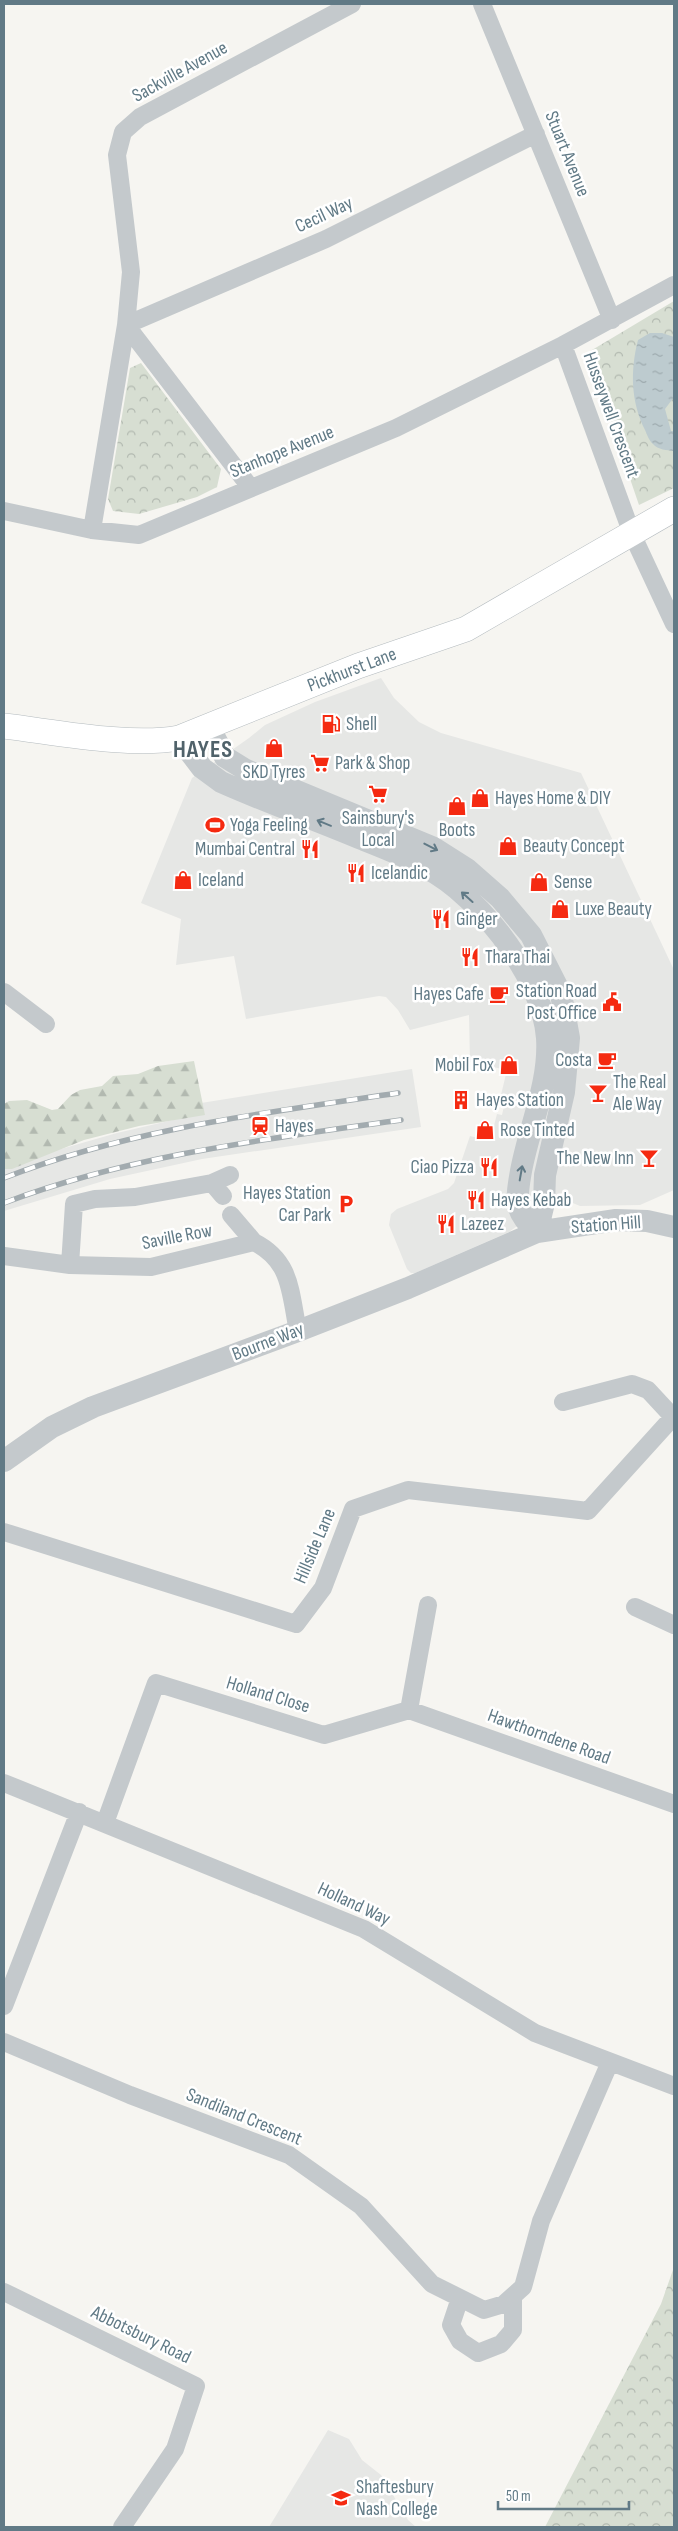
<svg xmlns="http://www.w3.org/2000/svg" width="678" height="2531" font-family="'Sofia Sans Condensed',sans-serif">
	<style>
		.built { fill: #e6e7e5 }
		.forest { fill: url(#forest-firs) }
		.park { fill: url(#park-crowns) }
		.water { fill: url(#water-ripples) }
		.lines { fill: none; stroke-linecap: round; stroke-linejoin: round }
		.secondary-casing { stroke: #b4bbbf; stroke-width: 26 }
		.minor { stroke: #c4c9cc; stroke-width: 18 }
		.tertiary { stroke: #c4c9cc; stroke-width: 22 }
		.secondary { stroke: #fff; stroke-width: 25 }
		.rail-casing { stroke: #a2abaf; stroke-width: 5.5 }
		.rail { stroke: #fff; stroke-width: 4; stroke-dasharray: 11; stroke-linecap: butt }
		.oneway { stroke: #617a86 }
		.labels { text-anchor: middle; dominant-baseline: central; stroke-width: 5; stroke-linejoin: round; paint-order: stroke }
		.street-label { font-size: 19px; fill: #617a86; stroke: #fff }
		.poi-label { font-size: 19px; fill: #617a86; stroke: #fff; text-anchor: start }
		.district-label { font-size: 24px; font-weight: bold; letter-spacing: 1px; fill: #50626a; stroke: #fff }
	</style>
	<defs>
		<pattern id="forest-firs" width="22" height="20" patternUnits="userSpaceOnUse" patternTransform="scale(1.25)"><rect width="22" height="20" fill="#d7ded2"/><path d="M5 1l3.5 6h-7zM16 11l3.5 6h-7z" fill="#b2b9b0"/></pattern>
		<pattern id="park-crowns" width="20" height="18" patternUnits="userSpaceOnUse" patternTransform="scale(1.25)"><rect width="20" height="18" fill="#d7ded2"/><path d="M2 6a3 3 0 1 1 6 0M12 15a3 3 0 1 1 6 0" fill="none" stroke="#b2b9b0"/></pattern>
		<pattern id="water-ripples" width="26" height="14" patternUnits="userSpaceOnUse" patternTransform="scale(1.25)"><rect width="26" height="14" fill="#bdcbcf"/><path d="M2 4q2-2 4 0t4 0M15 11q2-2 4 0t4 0" fill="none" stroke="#9daaae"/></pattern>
	</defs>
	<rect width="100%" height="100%" fill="#f6f5f1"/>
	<!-- built -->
	<path class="built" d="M381,678l13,20 25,24 22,11 140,40 93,197v220l-34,15 -60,1 -12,-5 -5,-9 -54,40 -94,41h-4l-4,-4 -18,-44 2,-11 6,-5 51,-20 6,-6 16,-47 20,5 7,-27 5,1 4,-18 -5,-2 6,-25 -37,-8 -1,-47 -59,15 -12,-20 -12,-13 -7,-1 -133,23 -12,-63 -58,9 5,-46 -40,-16 51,-125 57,-40 16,-13 50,-23z
		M412,1069l9,58 -219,32 -92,20 -106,32v-43l36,-13 77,-22 86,-20 -2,-10z
		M328,2430l21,9 13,21 19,15 27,45 8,7h-147z"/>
	<!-- forest -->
	<path class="forest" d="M194,1061l11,54 -66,11 -55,14 -72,29h-8v-65l5,-3 18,-1 25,10 6,-1 13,-14 9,-5 22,-4 11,-10 25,-2 20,-8z"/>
	<!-- park -->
	<path class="park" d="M674,301v187l-35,17 -52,-152z
		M141,363l80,106 -4,18 -20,10 -58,17 -26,-3 -5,-12 22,-131z
		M674,2267v260h-129l116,-223z"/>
	<!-- water -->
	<path class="water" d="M650,333h12l12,4v60l-9,12 6,22h3v20c-7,-1 -16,-1 -21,-7 -4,-3 -6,-10 -8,-14 -14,-28 -15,-59 -7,-90z"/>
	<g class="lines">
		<!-- secondary casing -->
		<g class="secondary-casing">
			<path id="secondary" d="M4,726c51,6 126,21 175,12l179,-72 108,-37 208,-120"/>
		</g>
		<!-- minor -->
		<path class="minor" d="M482,4l130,316
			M674,285l-111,60 69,189 42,90
			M250,487l-124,-162 200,-86 210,-105
			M4,511l88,19 47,5 257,-107 167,-83
			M92,530l34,-205 5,-53 -14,-117 6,-23 17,-15 212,-113
			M4,992l42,32
			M212,1183l18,-8
			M231,1215l23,27
			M4,1256l66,9 81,2 103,-25c38,19 36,51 44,89
			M70,1265l4,-61 21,-5 40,-2 77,-14 11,13
			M563,1402l69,-18 16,6 25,27
			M4,1532l292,92 27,-36 30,-79 55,-19 180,21 86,-95
			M635,1607l39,18
			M409,1710l265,94
			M409,1710l19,-105
			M4,1783l360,146 171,104 139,53
			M105,1823l51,-140 168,52 85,-25
			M4,2006l75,-194
			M4,2042l126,53 159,60 72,51 71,78 52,26 20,-6 19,-17 18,-66 69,-159
			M4,2292l192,94 -21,63 -53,78
			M460,2298l-9,27 9,16 18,12 23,-9 12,-14v-32"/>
		<!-- tertiary -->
		<path class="tertiary" d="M209,727l16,30 21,13 188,78 33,21 33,29 31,37 30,59 8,44 -5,54 -19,83 -1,28 -7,29
			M179,738l23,30 19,14c47,21 96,38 143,58 33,13 66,26 93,49 40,33 86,96 90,149 3,45 -18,89 -26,133 -2,12 -5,26 -2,37 3,10 10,17 18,24
			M4,1461l48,-34 41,-20 205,-76 110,-43 129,-56 79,-12 31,1 27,6"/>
		<!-- secondary -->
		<use href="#secondary" class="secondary"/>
		<!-- rail casing -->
		<g class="rail-casing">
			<path id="rail" d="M4,1178c126,-49 260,-65 394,-85
				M4,1203c127,-48 263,-64 397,-83"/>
		</g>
		<!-- rail -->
		<use href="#rail" class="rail"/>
	</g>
	<!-- one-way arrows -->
	<defs><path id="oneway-shaft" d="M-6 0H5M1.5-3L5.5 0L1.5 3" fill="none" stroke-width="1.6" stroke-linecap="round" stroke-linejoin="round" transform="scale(1.25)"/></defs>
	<g class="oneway">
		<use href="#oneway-shaft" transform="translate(324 823) rotate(-158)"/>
		<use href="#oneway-shaft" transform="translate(431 847) rotate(27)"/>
		<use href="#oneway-shaft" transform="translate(467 897) rotate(-138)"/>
		<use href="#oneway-shaft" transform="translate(521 1173) rotate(-80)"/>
	</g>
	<!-- icons -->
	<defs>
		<g id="fuel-bare" transform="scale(1.5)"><path d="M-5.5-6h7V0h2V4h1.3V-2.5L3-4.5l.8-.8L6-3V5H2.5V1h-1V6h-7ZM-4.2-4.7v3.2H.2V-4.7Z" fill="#f52a11" stroke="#fff" stroke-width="2.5" paint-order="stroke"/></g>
		<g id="shop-bare" transform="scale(1.5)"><path d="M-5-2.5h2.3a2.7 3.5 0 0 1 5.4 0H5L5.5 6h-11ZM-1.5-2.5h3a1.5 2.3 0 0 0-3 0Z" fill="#f52a11" stroke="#fff" stroke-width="2.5" paint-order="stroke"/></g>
		<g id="supermarket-bare" transform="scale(1.5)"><path d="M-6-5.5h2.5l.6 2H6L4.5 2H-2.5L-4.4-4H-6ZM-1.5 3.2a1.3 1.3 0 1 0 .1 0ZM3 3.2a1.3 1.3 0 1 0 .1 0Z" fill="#f52a11" stroke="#fff" stroke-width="2.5" paint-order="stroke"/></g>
		<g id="stadium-bare" transform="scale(1.5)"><path d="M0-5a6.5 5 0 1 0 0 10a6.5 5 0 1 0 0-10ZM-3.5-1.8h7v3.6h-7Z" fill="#f52a11" stroke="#fff" stroke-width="2.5" paint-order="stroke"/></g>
		<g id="restaurant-bare" transform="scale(1.5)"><path d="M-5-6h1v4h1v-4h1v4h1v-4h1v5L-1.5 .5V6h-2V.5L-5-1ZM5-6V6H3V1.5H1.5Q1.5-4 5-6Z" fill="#f52a11" stroke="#fff" stroke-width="2.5" paint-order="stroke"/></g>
		<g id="cafe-bare" transform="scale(1.5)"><path d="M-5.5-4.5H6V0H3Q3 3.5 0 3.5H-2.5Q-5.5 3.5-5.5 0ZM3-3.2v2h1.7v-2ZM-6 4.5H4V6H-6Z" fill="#f52a11" stroke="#fff" stroke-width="2.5" paint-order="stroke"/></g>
		<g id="civic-bare" transform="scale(1.5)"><path d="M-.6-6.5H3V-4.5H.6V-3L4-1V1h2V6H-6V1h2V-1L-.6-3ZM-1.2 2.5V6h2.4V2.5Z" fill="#f52a11" stroke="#fff" stroke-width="2.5" paint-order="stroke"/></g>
		<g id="bar-bare" transform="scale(1.5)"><path d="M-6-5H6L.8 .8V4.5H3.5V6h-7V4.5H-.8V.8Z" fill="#f52a11" stroke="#fff" stroke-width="2.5" paint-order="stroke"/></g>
		<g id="building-bare" transform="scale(1.5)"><path d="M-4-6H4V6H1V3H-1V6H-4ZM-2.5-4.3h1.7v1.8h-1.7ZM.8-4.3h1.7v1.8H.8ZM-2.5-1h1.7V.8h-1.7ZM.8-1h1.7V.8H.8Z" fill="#f52a11" stroke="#fff" stroke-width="2.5" paint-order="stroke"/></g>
		<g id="station-bare" transform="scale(1.5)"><path d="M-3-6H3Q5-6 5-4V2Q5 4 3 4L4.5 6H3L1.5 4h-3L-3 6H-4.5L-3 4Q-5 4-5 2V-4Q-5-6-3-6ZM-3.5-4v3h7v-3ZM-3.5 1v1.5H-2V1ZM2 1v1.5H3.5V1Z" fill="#f52a11" stroke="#fff" stroke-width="2.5" paint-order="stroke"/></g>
		<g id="parking-bare" transform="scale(1.5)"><path d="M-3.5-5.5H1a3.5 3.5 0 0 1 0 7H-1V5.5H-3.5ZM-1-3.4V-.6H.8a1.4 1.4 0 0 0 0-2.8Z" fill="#f52a11" stroke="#fff" stroke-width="2.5" paint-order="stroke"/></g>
		<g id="university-bare" transform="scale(1.5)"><path d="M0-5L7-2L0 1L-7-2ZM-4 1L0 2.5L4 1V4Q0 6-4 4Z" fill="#f52a11" stroke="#fff" stroke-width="2.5" paint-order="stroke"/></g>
	</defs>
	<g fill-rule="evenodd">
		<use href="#fuel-bare" x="331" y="724"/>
		<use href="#shop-bare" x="274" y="748"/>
		<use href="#supermarket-bare" x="320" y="763"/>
		<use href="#supermarket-bare" x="378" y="794"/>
		<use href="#shop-bare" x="480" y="798"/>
		<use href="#shop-bare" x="457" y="806"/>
		<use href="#stadium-bare" x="215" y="825"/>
		<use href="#shop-bare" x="508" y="846"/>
		<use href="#restaurant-bare" x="310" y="849"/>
		<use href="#restaurant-bare" x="356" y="873"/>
		<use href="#shop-bare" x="183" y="880"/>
		<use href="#shop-bare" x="539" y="882"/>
		<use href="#shop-bare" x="560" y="909"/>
		<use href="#restaurant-bare" x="441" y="919"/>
		<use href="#restaurant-bare" x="470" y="957"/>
		<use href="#cafe-bare" x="499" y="994"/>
		<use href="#civic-bare" x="612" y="1002"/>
		<use href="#cafe-bare" x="607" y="1060"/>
		<use href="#shop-bare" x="509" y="1065"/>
		<use href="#bar-bare" x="598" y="1093"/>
		<use href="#building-bare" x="461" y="1100"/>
		<use href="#station-bare" x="260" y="1126"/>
		<use href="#shop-bare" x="485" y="1130"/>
		<use href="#bar-bare" x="649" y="1158"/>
		<use href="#restaurant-bare" x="489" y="1167"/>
		<use href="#restaurant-bare" x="476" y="1200"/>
		<use href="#parking-bare" x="346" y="1204"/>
		<use href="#restaurant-bare" x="446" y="1224"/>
		<use href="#university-bare" x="341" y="2498"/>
	</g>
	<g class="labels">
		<!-- street labels -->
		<g class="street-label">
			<text transform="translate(180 72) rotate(-29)">Sackville Avenue</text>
			<text transform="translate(567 154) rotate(68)">Stuart Avenue</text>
			<text transform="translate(324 215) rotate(-25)">Cecil Way</text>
			<text transform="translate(611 415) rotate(70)">Husseywell Crescent</text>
			<text transform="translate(282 452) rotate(-22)">Stanhope Avenue</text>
			<text transform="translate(352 670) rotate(-21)">Pickhurst Lane</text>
			<text transform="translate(606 1225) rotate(-4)">Station Hill</text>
			<text transform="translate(177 1237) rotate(-11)">Saville Row</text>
			<text transform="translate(268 1342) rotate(-21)">Bourne Way</text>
			<text transform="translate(315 1546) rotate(-67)">Hillside Lane</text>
			<text transform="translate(268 1695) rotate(17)">Holland Close</text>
			<text transform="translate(549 1737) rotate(20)">Hawthorndene Road</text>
			<text transform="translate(354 1904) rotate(25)">Holland Way</text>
			<text transform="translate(244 2117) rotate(22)">Sandiland Crescent</text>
			<text transform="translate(141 2335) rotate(26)">Abbotsbury Road</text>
		</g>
		<!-- poi labels -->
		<g class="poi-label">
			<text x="346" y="724">Shell</text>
			<text x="335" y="763">Park &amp; Shop</text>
			<text x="274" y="772" text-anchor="middle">SKD Tyres</text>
			<text x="495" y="798">Hayes Home &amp; DIY</text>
			<text x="378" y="818" text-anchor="middle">Sainsbury's<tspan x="378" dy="22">Local</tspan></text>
			<text x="230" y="825">Yoga Feeling</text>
			<text x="457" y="830" text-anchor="middle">Boots</text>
			<text x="523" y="846">Beauty Concept</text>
			<text x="295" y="849" text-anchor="end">Mumbai Central</text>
			<text x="371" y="873">Icelandic</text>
			<text x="198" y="880">Iceland</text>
			<text x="554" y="882">Sense</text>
			<text x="575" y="909">Luxe Beauty</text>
			<text x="456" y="919">Ginger</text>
			<text x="485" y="957">Thara Thai</text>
			<text x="597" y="991" text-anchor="end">Station Road<tspan x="597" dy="22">Post Office</tspan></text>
			<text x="484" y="994" text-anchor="end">Hayes Cafe</text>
			<text x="592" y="1060" text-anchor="end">Costa</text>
			<text x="494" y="1065" text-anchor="end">Mobil Fox</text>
			<text x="613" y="1082">The Real<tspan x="613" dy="22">Ale Way</tspan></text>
			<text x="476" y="1100">Hayes Station</text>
			<text x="275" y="1126">Hayes</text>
			<text x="500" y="1130">Rose Tinted</text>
			<text x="634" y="1158" text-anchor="end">The New Inn</text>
			<text x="474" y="1167" text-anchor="end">Ciao Pizza</text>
			<text x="331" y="1193" text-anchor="end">Hayes Station<tspan x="331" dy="22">Car Park</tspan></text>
			<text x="491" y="1200">Hayes Kebab</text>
			<text x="461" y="1224">Lazeez</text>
			<text x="356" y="2487">Shaftesbury<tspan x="356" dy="22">Nash College</tspan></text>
		</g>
		<!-- district labels -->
		<g class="district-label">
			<text x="203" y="749">HAYES</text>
		</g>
	</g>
	<!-- border -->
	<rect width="678" height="2531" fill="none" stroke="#617a86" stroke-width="10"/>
	<!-- scale -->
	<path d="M498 2501v8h131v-8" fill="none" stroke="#617a86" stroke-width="2.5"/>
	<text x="506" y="2501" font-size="15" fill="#617a86" stroke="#ffffff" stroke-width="4" paint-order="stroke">50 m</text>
</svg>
